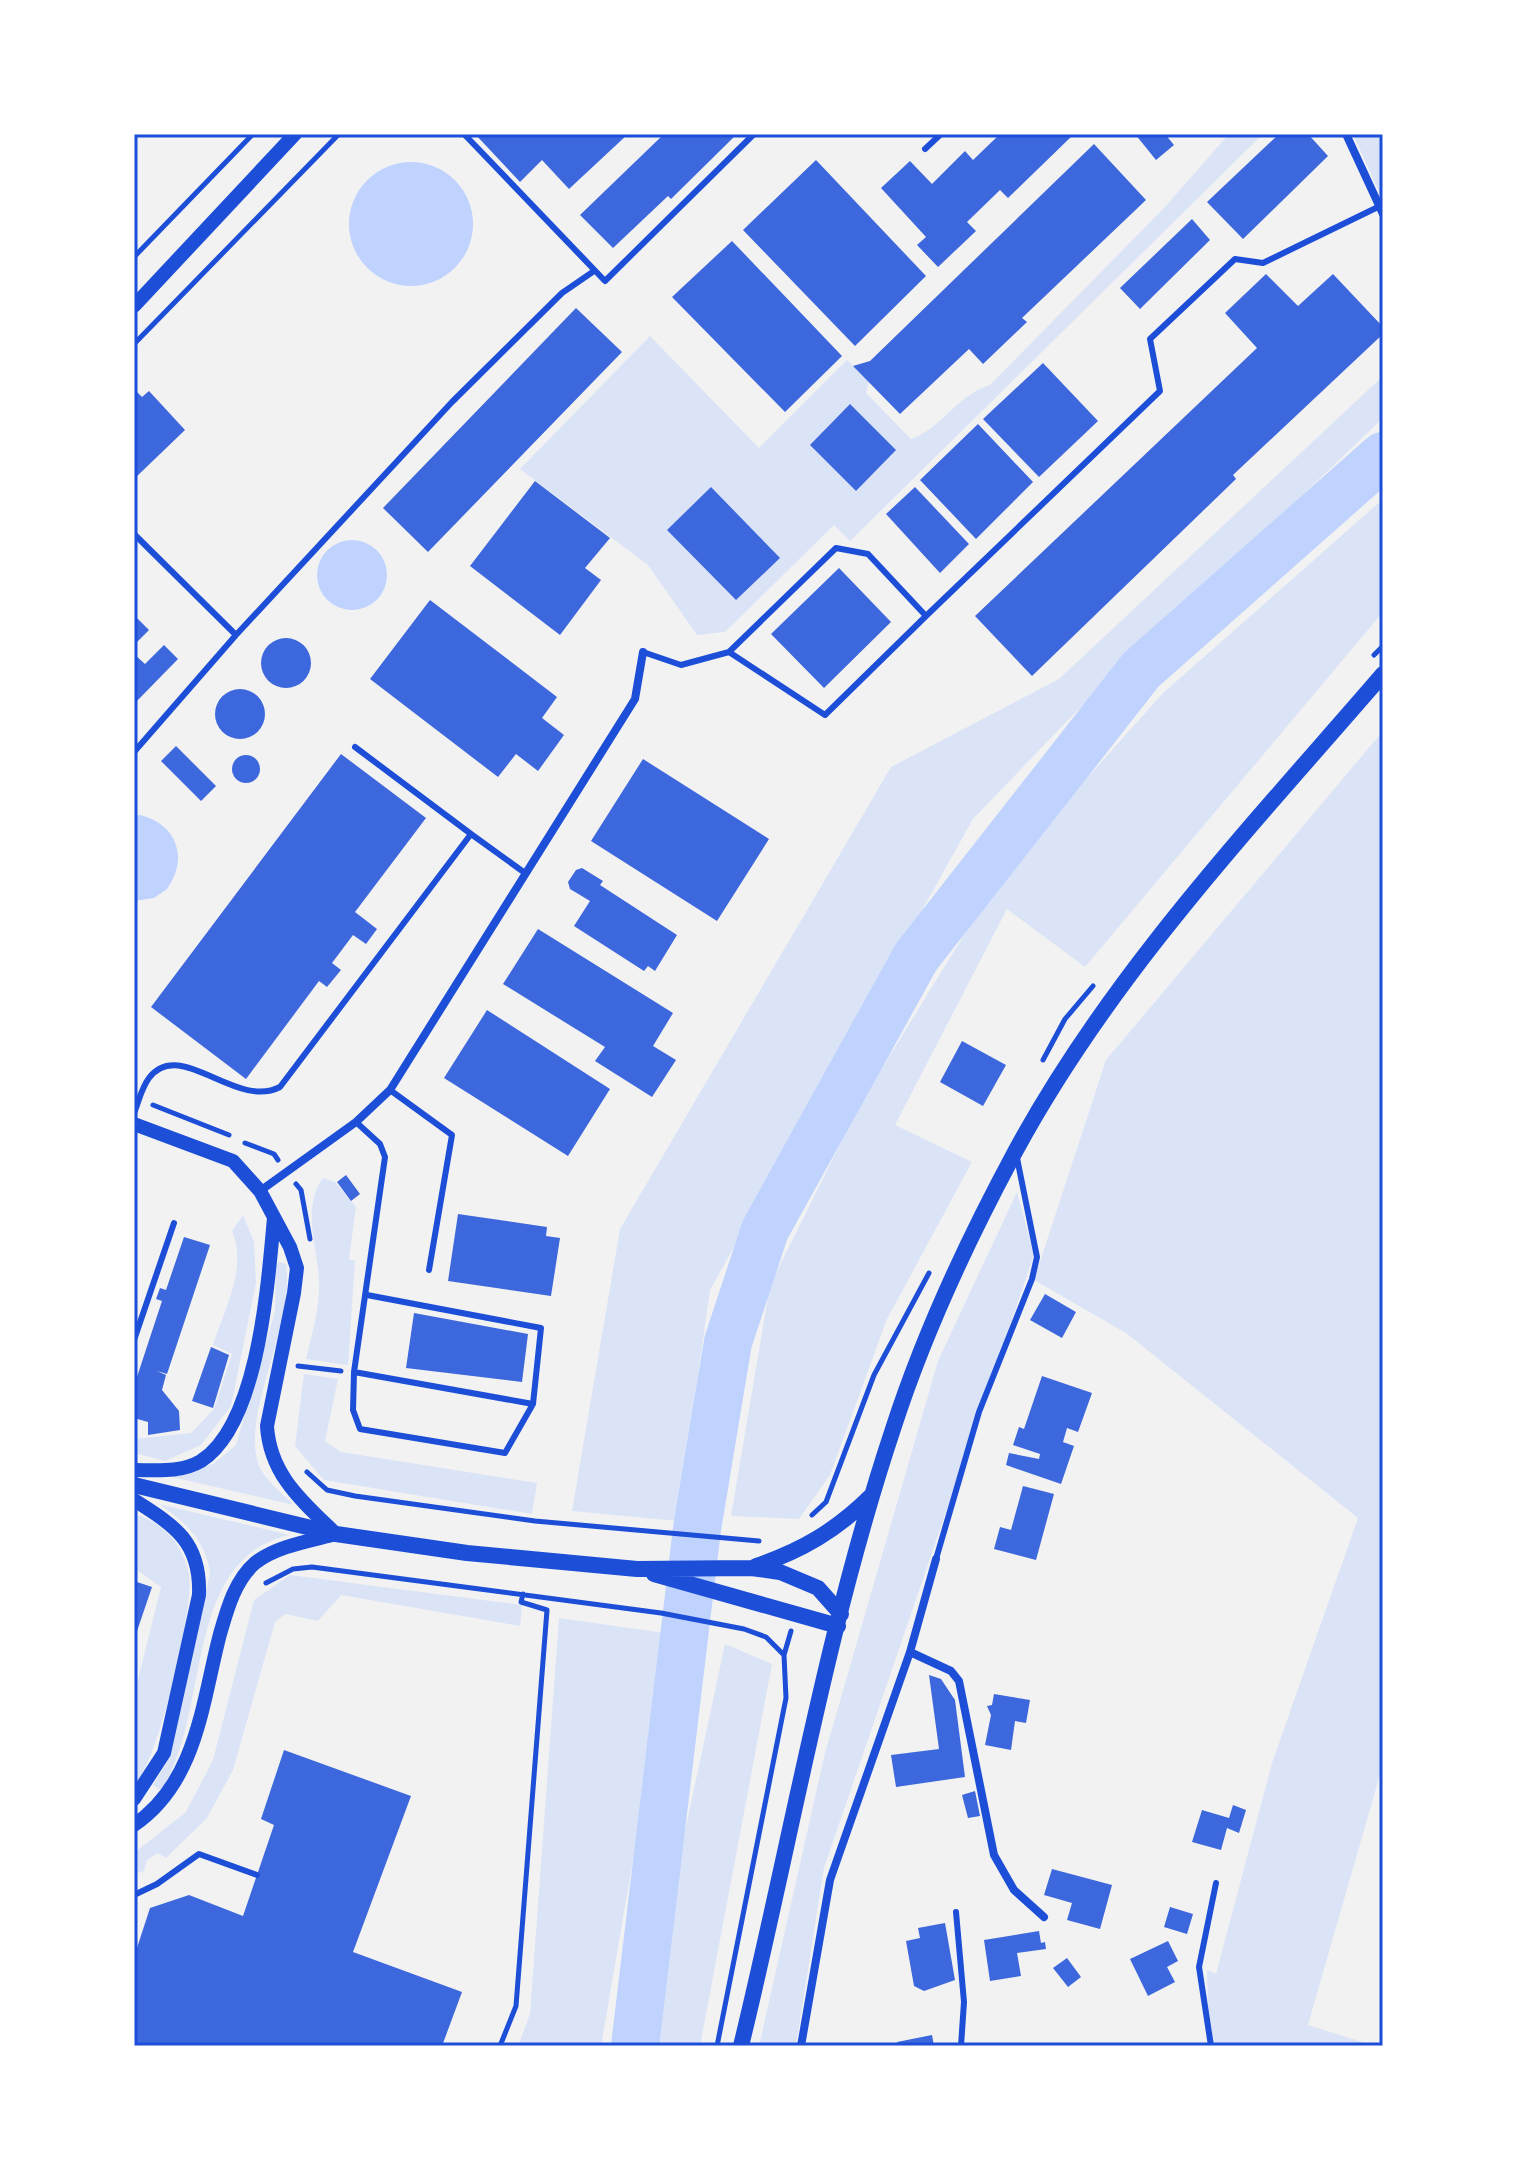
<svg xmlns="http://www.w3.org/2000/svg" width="1517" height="2180" font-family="'Noto Serif',serif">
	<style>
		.green { fill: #dbe4f7 }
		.water { fill: #bfd3fe }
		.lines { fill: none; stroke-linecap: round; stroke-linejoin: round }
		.river { stroke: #bfd3fe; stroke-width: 48 }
		.building { fill: #3d67dc }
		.path { stroke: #1d4ed8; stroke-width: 5 }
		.service { stroke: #1d4ed8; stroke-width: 6 }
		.minor { stroke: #1d4ed8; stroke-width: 8 }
		.tertiary { stroke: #1d4ed8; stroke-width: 14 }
		.secondary { stroke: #1d4ed8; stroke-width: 16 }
		.neatline { fill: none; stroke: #1d4ed8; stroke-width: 3 }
	</style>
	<rect width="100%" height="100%" fill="#f2f2f2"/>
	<!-- green -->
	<path class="green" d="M1229,134h34l-413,407 -16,-16 -109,107 -28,3 -49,-70 -128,-96 130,-133 109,112 88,-88 22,22 -3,11 45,46c32,-11 44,-43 79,-54l174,-177z
		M1353,134h30v67z
		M1383,376v42l-314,301 -96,100 -263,471 -33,231 -105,-10 48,-282 271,-462 168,-88z
		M1383,499v113l-298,355 -78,-58 -112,216 77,37 -85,157 -57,156 -31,44 -68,-3 39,-231 91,-183 142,-230 160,-179z
		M1383,731v1033l-75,261 67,21h-166l-2,-76 9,4 56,-211 86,-245 -232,-185 -92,-53 72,-220z
		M323,1178l12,4 21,25 -7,52 6,2 -7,104 -42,-6c5,-22 12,-45 13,-67 2,-39 -20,-81 4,-114z
		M1017,1192l17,63 -210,613 -28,178h-37l66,-293 113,-392z
		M243,1215l11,27 2,41 -25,123 -30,39 -36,16 -31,-8v-14l57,-6 23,-24 18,-55 -19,-9c11,-35 35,-77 19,-114z
		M279,1262l7,2c9,61 -44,147 -28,199 6,17 24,30 36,42l-122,-28 41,-13 23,-19 39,-134 1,-46z
		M304,1374l34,5 -13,62 16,11 196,31 -5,31 -208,-34 -29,-34z
		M159,1504l131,31c-109,23 -78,179 -129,255l-8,-5 17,-28 40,-184c-5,-34 -24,-50 -51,-69z
		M134,1514c29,8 49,30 55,60 6,32 -31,190 -55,211v-89l27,-109 -27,-19z
		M290,1575l232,30 -2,21 -179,-31 -23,26 -33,-7 -10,8 -42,148 -26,48 -41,40 -8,-5 -11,7 -3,11 -10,3v-21l52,-41 27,-52 41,-160z
		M559,1618l113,16 -71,412h-83l12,-32z
		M725,1644l47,20 -72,382h-61z"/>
	<!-- water -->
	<path class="water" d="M349 224a62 62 0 1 1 124 0a62 62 0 1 1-124 0Z
		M317 575a35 35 0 1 1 70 0a35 35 0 1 1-70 0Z
		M140,815c37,9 49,43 27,74l-13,9 -20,3v-85z"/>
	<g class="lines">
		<!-- river -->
		<path class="river" d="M635,2046l62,-517 31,-187 37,-112 151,-273 225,-287 242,-214"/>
	</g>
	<!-- building -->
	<path class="building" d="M475,134h153l-59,55 -27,-29 -22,22z
		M664,134h73l-66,65 -3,-3 -55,52 -33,-33z
		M1000,134h74l-66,64 -8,-8 -33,32 9,9 -38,36 -21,-22 9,-8 -45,-49 29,-27 22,23 33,-33 8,9z
		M1135,134h30l9,11 -18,15z
		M1279,134h29l20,22 -85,83 -36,-37z
		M1094,144l52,56 -124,118 5,4 -44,42 -14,-15 -69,65 -47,-48 17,-5z
		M816,160l110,116 -71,70 -112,-116z
		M1192,219l18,21 -70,69 -20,-21z
		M732,241l110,115 -57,56 -113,-115z
		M1266,274l32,32 35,-32 50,53v7l-150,141 3,4 -204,197 -57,-60 282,-268 -32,-35z
		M576,308l46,44 -194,200 -45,-44z
		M1043,363l55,58 -59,56 -56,-58z
		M134,389l8,8 7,-6 36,39 -51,49z
		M850,404l46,46 -40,41 -46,-46z
		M978,424l55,58 -57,57 -56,-59z
		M535,481l75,57 -25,30 16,12 -41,55 -90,-69z
		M711,487l69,71 -44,42 -69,-70z
		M915,487l54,57 -29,29 -54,-59z
		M839,568l52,54 -67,66 -53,-54z
		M430,600l127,97 -15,21 22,17 -26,36 -22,-17 -18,23 -128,-98z
		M134,615l15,15 -15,15z
		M261 663a25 25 0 1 1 50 0a25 25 0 1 1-50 0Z
		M164,645l14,14 -44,45v-50l11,10z
		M215 714a25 25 0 1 1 50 0a25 25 0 1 1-50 0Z
		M176,746l40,40 -15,15 -40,-40z
		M341,754l85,64 -71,94 22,17 -11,15 -13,-9 -21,28 9,7 -14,17 -8,-6 -73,98 -95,-72z
		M232 769a14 14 0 1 1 28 0a14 14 0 1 1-28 0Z
		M643,759l126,80 -52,82 -126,-80z
		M582,868l21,13 -3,4 77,50 -22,36 -7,-5 -4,5 -70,-45 16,-25 -20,-12 -2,-7 8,-12z
		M538,929l135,84 -20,33 23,14 -24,37 -57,-36 10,-14 -102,-63z
		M487,1010l123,79 -42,67 -124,-78z
		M962,1041l44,24 -23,41 -43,-24z
		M346,1175l14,19 -9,7 -14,-19z
		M458,1214l89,13 -1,9 14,2 -9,58 -103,-15z
		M184,1237l26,8 -43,129 -10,-3 9,4 -4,15 17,21 1,19 -32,5v-13l-14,-4v-32l28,-85 -6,-2 4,-11 6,2z
		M1045,1294l31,18 -14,26 -32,-18z
		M414,1313l114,21 -6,48 -116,-14z
		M211,1347l18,8 -16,53 -21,-7z
		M1042,1376l50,17 -14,39 -11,-4 -4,14 11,4 -13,38 -55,-19 3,-12 30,6 1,-5 -27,-9 6,-18 5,2z
		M1023,1486l31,8 -18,66 -42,-11 6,-22 11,3z
		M134,1581l18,6 -17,50h-1z
		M929,1675l12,4 14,21 10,77 -69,10 -5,-32 48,-6z
		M994,1694l36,6 -4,23 -11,-2 -4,29 -26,-5 6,-30 -4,-9 5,-1z
		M284,1750l127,46 -58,156 109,40 -20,54h-308v-89l16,-49 39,-13 54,21 31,-91 -13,-6z
		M975,1791l5,25 -12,2 -6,-23z
		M1233,1805l13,5 -7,23 -12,-5 -6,22 -29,-8 10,-32 27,8z
		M1052,1869l60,16 -12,44 -33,-9 5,-17 -28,-8z
		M1170,1907l23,7 -6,20 -23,-7z
		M945,1923l10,57 -31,11 -10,-5 -8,-45 14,-3 -2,-10z
		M1039,1931l2,12 4,-1 1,7 -29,4 4,23 -31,5 -6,-41z
		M1168,1941l10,20 -11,6 8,15 -27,14 -18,-37z
		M1067,1958l14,19 -13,10 -15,-19z
		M932,2035l2,11h-36l-1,-4z"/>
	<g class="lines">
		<!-- path -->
		<path class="path" d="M134,257l119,-123
			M134,344l205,-210
			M1374,655l9,-9
			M1043,1060l22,-41 28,-33
			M153,1105l76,30
			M245,1143l29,11 4,6
			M296,1184l5,6 9,49
			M298,1366l43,5
			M307,1472l20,18 28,6 180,25 224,20
			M812,1515l14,-13 48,-127 55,-102
			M266,1583l27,-14 19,-2 349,46 83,16 22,8 18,18
			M500,2046l16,-40 31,-396 -26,-8 2,-8
			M717,2046l69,-348 -2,-43 7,-24"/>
		<!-- service -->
		<path class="service" d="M464,134l141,147 149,-147
			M925,149l16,-15
			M134,534l102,101 216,-233 110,-109 32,-22
			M926,616l234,-225 -10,-52 85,-80 28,4 115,-56
			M643,652l38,13 48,-13 96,63 101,-99 -58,-62 -32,-6 -107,104
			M355,747l116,87
			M134,752l102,-117
			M390,1090l62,45 -23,135
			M134,1113c5,-12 7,-24 15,-35 31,-41 87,32 131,9l191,-253 54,39
			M356,1122l24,22 5,13 -31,215 -1,38 7,19 145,24 28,-49 8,-76 -174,-33
			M134,1340l40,-117
			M354,1372l179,32
			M936,1559l43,-147 53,-133 5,-22 -20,-99
			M134,1895l23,-11 42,-30 58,21
			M956,1912l8,90 -3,44
			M1211,2046l-12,-79 17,-84"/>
		<!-- minor -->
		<path class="minor" d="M1346,134l37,80
			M260,1191l96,-69 34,-32 245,-391 8,-47
			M910,1652l41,19 8,10 35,174 20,35 30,27
			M801,2046l29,-166 80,-228 26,-93"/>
		<!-- tertiary -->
		<path class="tertiary" d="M134,306l161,-172
			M134,1124l99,37 27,30 30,56 7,21 -3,25 -27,133c3,49 35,75 69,108
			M134,1470c22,0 47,3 67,-9 58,-37 67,-179 73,-243
			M134,1500c41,26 67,42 65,95l-35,158 -30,46
			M134,1825c63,-43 68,-122 86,-191 7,-24 15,-54 35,-71 22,-17 55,-22 81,-29"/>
		<!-- secondary -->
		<path class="secondary" d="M134,1485l202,49 131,19 170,16 114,-1 29,4 38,16 23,26
			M756,1566c45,-15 81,-36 115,-70
			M654,1574l184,52
			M741,2046c50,-205 85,-416 152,-617 31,-96 74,-188 122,-277 96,-178 237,-326 368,-478"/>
	</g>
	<!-- border -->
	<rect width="1517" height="2180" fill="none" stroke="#ffffff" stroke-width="272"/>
	<rect x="136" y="136" width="1245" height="1908" class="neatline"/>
</svg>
